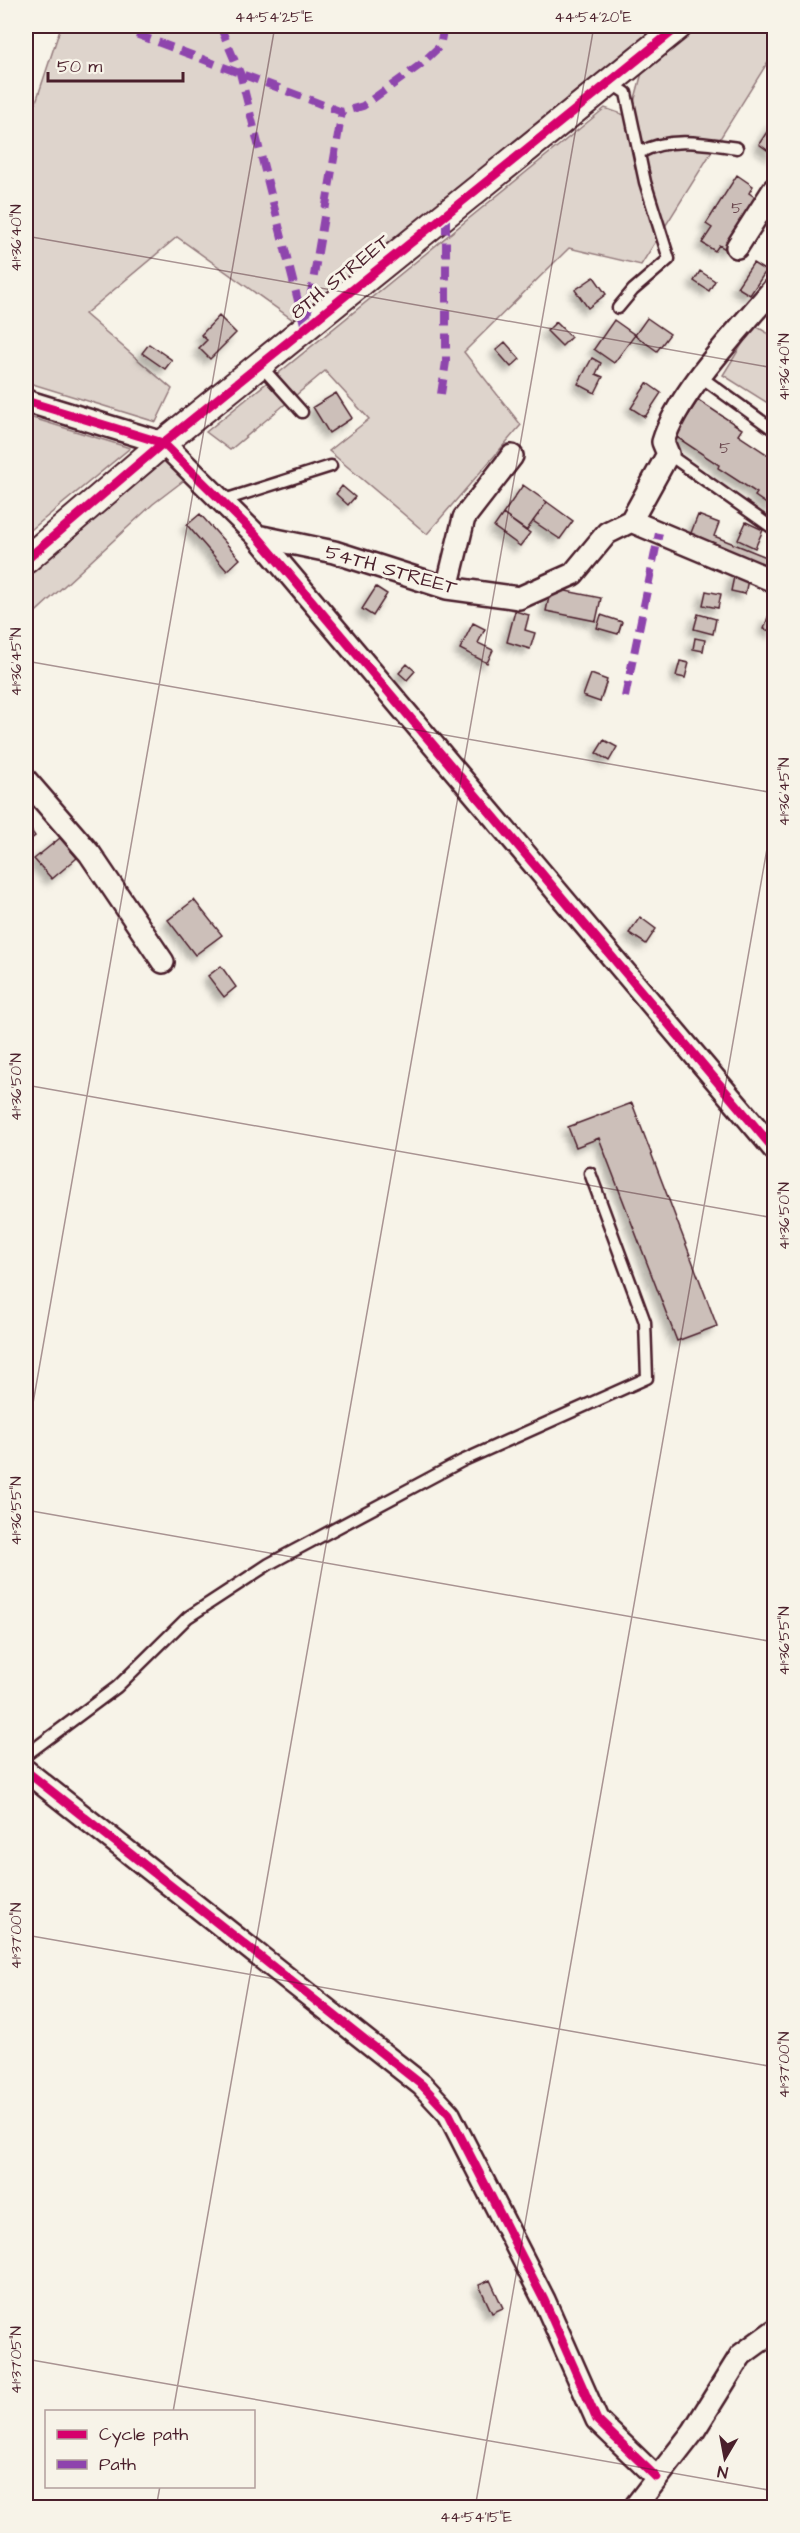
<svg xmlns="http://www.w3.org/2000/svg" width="800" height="2533" font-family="'Architects Daughter',sans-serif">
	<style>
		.green { fill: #ded4cc; stroke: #947a7c; stroke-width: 1.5 }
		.building { fill: #ccbfb9; stroke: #4a1f2b; stroke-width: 1.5; filter: url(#shadow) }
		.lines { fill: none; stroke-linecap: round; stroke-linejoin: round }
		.service-casing { stroke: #4a1f2b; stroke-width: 15 }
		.minor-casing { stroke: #4a1f2b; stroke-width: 26 }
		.tertiary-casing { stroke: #4a1f2b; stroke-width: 30 }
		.service { stroke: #f7f3e8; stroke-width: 10 }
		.minor { stroke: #f7f3e8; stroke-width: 21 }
		.tertiary { stroke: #f7f3e8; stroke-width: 26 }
		.quiet { stroke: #8e44ad; stroke-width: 8; stroke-dasharray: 15 8; stroke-linecap: butt }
		.cycleway-casing { stroke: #f7f3e8; stroke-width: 13 }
		.cycleway { stroke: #d6006c; stroke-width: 9 }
		.ticks { fill: none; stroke: #4a1f2b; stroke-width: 1.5; stroke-opacity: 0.45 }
		.labels { text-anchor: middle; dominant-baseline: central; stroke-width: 6; stroke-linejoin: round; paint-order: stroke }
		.number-label { font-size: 16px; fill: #6a474e }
		.street-label { font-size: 20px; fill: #4a1f2b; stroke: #f7f3e8 }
		.neatline { fill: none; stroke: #4a1f2b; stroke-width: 2 }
		.ticks-label { font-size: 15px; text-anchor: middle; fill: #4a1f2b }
	</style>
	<defs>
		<filter id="shadow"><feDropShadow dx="-5.5" dy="5.5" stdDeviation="3" flood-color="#0004"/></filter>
	</defs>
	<rect width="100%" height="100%" fill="#f7f3e8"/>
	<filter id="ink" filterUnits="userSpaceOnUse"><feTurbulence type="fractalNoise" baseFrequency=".0167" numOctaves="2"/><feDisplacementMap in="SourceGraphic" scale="12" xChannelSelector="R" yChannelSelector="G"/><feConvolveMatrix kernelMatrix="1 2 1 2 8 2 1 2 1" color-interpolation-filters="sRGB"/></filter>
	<g filter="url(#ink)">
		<!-- green -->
		<path class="green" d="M61,26h606l-371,296 -119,-85 -92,77 87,75 -16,33 -130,-40v-250z
			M708,26h66v26l-133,213 -72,-17 -105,104 57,73 -94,109 -98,-83 40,-32 -44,-48 -95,79 -24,-18 399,-324 25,9 13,-48 30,-28z
			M754,325l20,12v70l-51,-32z
			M26,416l104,32 -104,86z
			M168,458l19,20 -34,26 -127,117v-45z"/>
		<!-- building -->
		<path class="building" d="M774,121v34l-15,-11z
			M737,175l16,11 -4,7 13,9 -13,13 -22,35 -8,-5 -4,6 -13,-8 10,-15 -6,-4z
			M753,263l13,8 -16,24 -13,-8z
			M700,271l15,10 -6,10 -15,-10z
			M594,277l12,17 -18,14 -13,-18z
			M219,316l17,17 -26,26 -11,-11 8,-8 -6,-5z
			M647,318l23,16 -13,17 -22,-16z
			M614,320l21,15 -21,28 -20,-14z
			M556,322l15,15 -9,9 -15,-15z
			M505,342l15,17 -9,8 -15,-17z
			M149,344l23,16 -7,9 -23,-16z
			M592,358l9,5 -5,11 7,3 -8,16 -17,-9z
			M647,383l14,10 -16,24 -14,-9z
			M336,393l16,25 -23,15 -16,-26z
			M698,400l44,29 -4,6 36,24v50l-19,-13 2,-3 -39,-25 1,-3 -44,-29z
			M523,485l24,17 -21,29 -23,-17z
			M342,486l13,11 -7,8 -12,-11z
			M547,502l26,19 -13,18 -27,-18z
			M200,514l40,45 -13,12 -40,-46z
			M503,514l27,19 -10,13 -26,-19z
			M698,515l21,8 -5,13 60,24v13l-85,-35z
			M746,522l17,8 -8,18 -17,-8z
			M735,572l14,3 -4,19 -14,-3z
			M376,587l11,7 -14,22 -11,-7z
			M551,588l50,10 -5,23 -50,-10z
			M706,591l15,3 -3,14 -15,-3z
			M515,611l14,4 -4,15 10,3 -5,16 -23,-7z
			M698,614l18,5 -3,15 -19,-5z
			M601,615l21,7 -4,12 -21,-6z
			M768,617l6,3v12l-10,-3z
			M473,623l12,6 -7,14 15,7 -6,13 -27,-14z
			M695,638l10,2 -2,11 -10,-2z
			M680,661l9,2 -4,15 -9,-2z
			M407,664l8,7 -8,9 -8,-7z
			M591,674l16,6 -7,22 -17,-6z
			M604,740l13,7 -8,14 -13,-8z
			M26,823l9,13 -9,7z
			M60,838l17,20 -25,21 -18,-20z
			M194,900l28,35 -27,20 -27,-35z
			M640,917l16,12 -10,15 -17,-11z
			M221,966l15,21 -12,10 -16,-21z
			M632,1103l85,223 -40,15 -78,-203 -23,9 -8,-20z
			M490,2280l13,28 -11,5 -13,-28z"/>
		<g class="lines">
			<!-- service casing -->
			<g class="service-casing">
				<path id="service" d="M611,83l15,10 19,89 24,77 -36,31 -15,18
					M639,153c30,-17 65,-10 98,-5
					M260,365l42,47
					M701,377l73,53
					M668,454l106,75
					M221,501l110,-35
					M26,1755l91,-68 71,-70 81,-53 193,-103 185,-83 -2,-56 -55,-149"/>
			</g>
			<!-- minor casing -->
			<g class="minor-casing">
				<path id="minor" d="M737,247l37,-58
					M26,401l137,42 94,93 517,613
					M631,521l37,-67 -5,-12c14,-49 78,-114 111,-154
					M257,536l77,16 113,36 72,10 54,-24 34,-41 24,-12 143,60
					M447,588l17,-70 48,-62
					M26,780l64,74 73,108
					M26,1771l396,314 27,29 95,186 53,120 59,57
					M634,2508l59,-76 48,-77 33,-24"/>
			</g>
			<!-- tertiary casing -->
			<g class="tertiary-casing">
				<path id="tertiary" d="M26,560l137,-117 516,-417"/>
			</g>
			<!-- service -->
			<use href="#service" class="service"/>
			<!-- minor -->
			<use href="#minor" class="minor"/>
			<!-- tertiary -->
			<use href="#tertiary" class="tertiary"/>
			<!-- quiet -->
			<path class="quiet" d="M115,26l227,86 21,-6 57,-41 20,-19 4,-20
				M220,26l20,47 65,255
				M306,322l36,-210
				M441,394l5,-32v-147
				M625,697l34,-164"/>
			<!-- cycleway casing -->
			<g class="cycleway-casing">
				<path id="cycleway" d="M26,401l137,42 94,93 517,613
					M26,560l137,-117 516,-417
					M26,1771l396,314 27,29 95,186 53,120 59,57"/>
			</g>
			<!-- cycleway -->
			<use href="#cycleway" class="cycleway"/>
		</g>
	</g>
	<!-- ticks -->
	<path class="ticks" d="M26,236l748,132M26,661l748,132M26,1085l748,133M26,1443l249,-1417M26,1510l748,132M26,1935l748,132M26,2359l748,132M173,2412l421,-2386M156,2508l4,-22M475,2508l299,-1699"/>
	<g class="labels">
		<!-- number labels -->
		<g class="number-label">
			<text x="737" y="208">5</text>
			<text x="725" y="448">5</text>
		</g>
		<!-- street labels -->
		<g class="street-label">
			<text transform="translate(340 277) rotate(-39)">8TH STREET</text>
			<text transform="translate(391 570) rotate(16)">54TH STREET</text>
		</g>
	</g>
	<!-- margin -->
	<rect width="800" height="2533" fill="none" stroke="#f7f3e8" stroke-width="66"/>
	<!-- legend -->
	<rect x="45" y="2410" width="210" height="78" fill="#f7f3e8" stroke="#b29e9c" stroke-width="1.5"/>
	<rect x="57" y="2430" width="30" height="9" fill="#d6006c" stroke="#b29e9c" stroke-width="1.5"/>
	<text x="99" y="2440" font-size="18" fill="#4a1f2b">Cycle path</text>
	<rect x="57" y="2460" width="30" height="9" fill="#8e44ad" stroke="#b29e9c" stroke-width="1.5"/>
	<text x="99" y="2470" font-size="18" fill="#4a1f2b">Path</text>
	<!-- north arrow -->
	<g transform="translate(725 2458) rotate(190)" stroke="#f7f3e8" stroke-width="4.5" paint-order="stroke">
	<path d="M0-4.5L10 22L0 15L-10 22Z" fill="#4a1f2b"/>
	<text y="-9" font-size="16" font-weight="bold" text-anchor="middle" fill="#4a1f2b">N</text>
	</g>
	<!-- scale -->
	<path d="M48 72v9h135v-9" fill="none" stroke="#4a1f2b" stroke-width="3"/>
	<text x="57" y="72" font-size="18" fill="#4a1f2b" stroke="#f7f3e8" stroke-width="4.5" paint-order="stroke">50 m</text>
	<rect x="33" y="33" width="734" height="2467" class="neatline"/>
	<g class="ticks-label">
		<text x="274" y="22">44°54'25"E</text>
		<text x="593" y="22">44°54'20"E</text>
		<text transform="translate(16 238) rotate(-90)" y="5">41°36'40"N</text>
		<text transform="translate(784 367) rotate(-90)" y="5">41°36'40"N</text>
		<text transform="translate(16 662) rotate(-90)" y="5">41°36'45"N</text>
		<text transform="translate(784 792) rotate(-90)" y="5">41°36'45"N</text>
		<text transform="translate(16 1087) rotate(-90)" y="5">41°36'50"N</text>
		<text transform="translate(784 1216) rotate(-90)" y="5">41°36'50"N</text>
		<text transform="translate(16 1511) rotate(-90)" y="5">41°36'55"N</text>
		<text transform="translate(784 1641) rotate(-90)" y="5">41°36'55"N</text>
		<text transform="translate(16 1936) rotate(-90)" y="5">41°37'00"N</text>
		<text transform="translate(784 2065) rotate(-90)" y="5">41°37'00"N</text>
		<text transform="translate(16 2360) rotate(-90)" y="5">41°37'05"N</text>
		<text x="476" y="2522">44°54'15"E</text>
	</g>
</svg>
